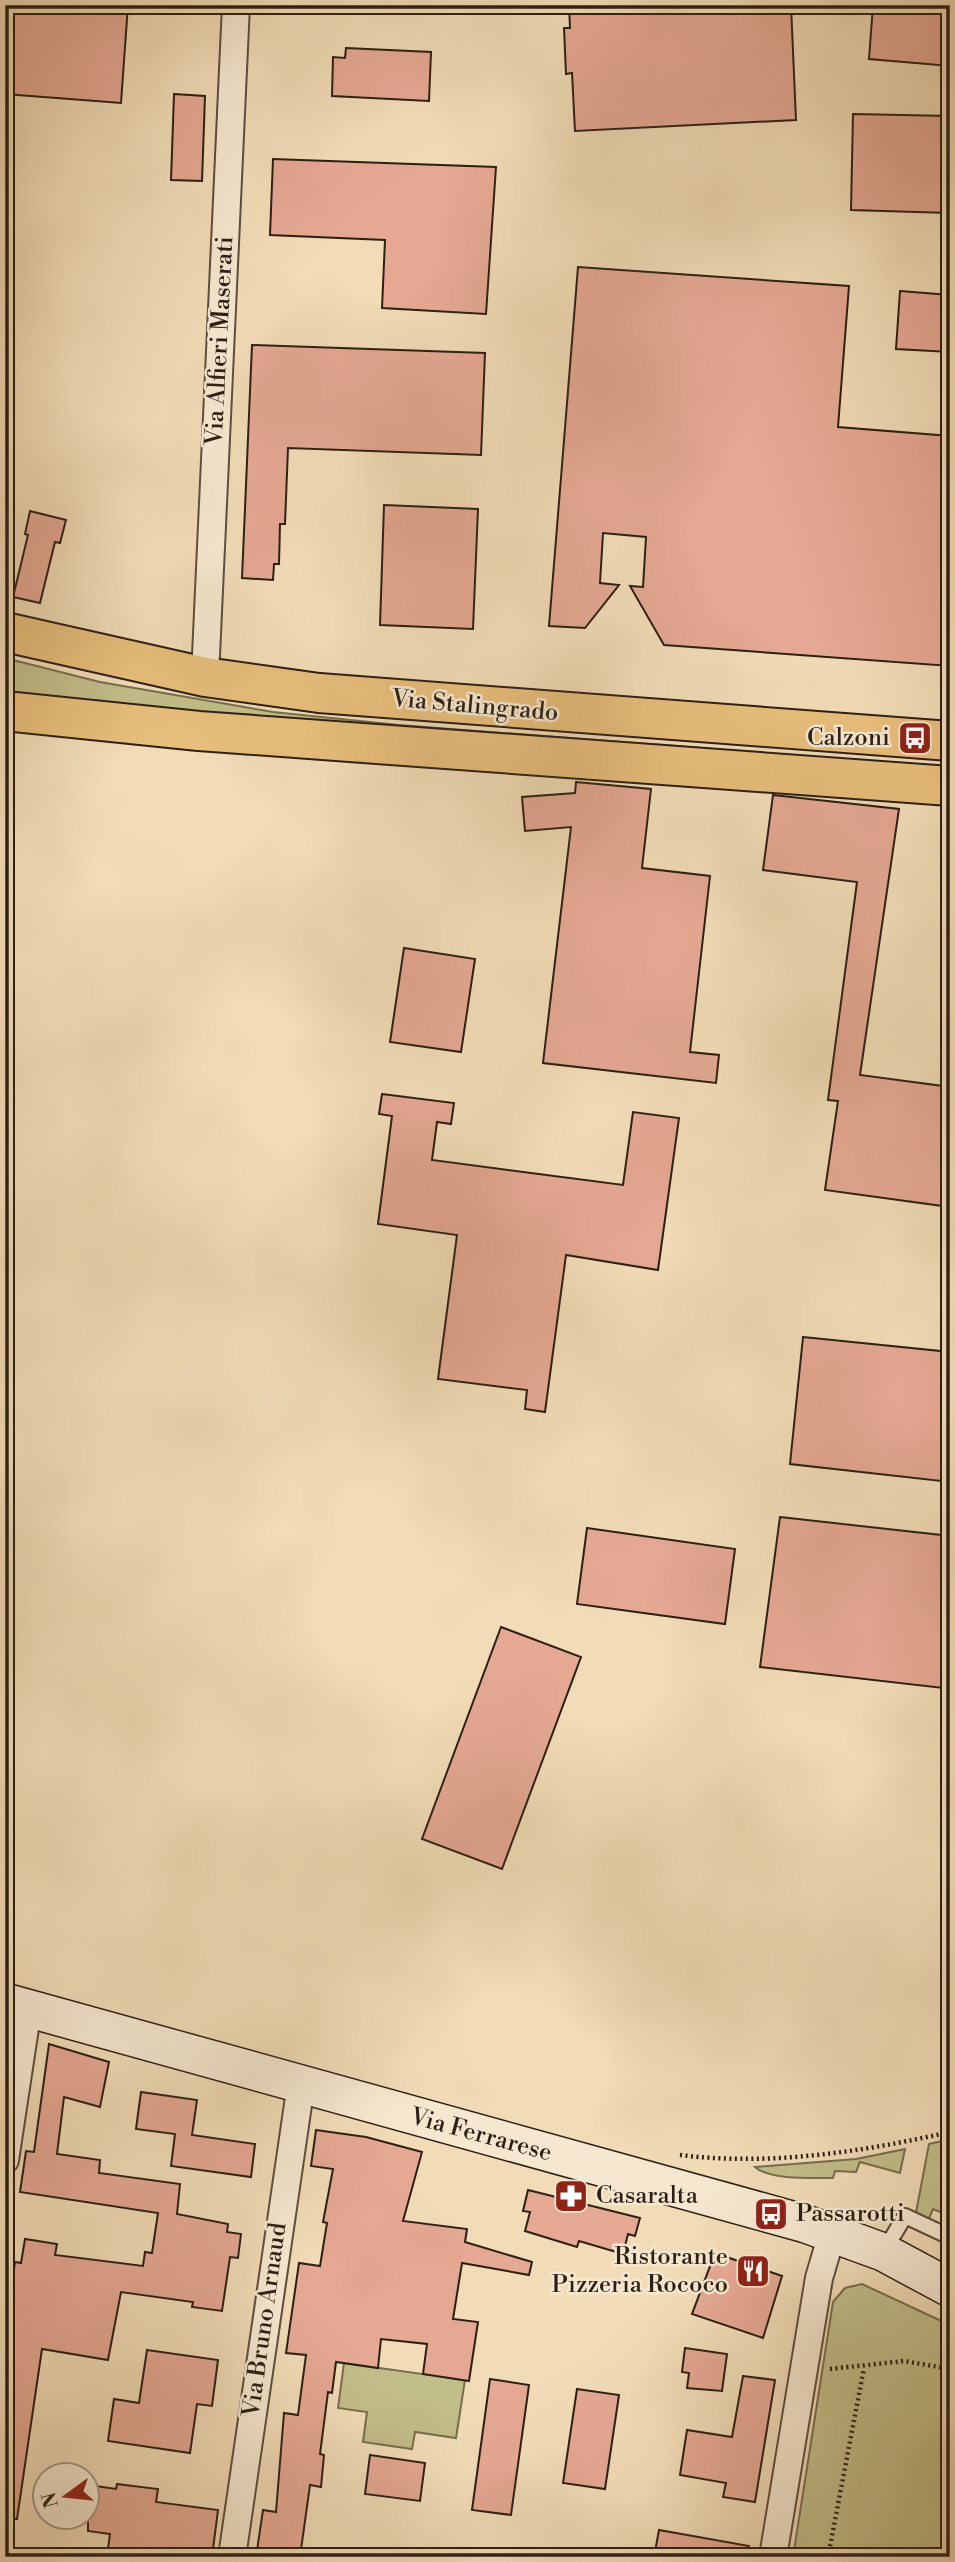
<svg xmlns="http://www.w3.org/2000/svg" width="955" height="2562" font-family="'Libre Bodoni',serif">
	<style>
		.green { fill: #c2be89; stroke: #776e4f; stroke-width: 2 }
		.building { fill: #e5a893; stroke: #2c1f15; stroke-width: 2 }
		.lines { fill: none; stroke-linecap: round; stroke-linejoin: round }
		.lane-casing { stroke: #5d4e3e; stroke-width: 18 }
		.street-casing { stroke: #5d4e3e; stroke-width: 30 }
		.secondary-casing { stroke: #2c1f15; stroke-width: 40 }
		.primary-casing { stroke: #2c1f15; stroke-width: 42 }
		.path { stroke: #2c1f15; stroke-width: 4.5; stroke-dasharray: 2 3.5; stroke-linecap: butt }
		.lane { stroke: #f6e8d0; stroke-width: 14 }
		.street { stroke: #f6e8d0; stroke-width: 26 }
		.secondary { stroke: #f6e8d0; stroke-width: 37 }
		.primary { stroke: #e8be7c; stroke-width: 38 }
		.labels { text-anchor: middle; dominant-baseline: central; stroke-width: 5; stroke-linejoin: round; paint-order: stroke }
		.street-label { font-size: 24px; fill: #2c1f15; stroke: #f6e8d0 }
		.poi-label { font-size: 24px; fill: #2c1f15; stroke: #f6e8d0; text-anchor: end }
	</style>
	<rect width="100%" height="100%" fill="#f1dcb7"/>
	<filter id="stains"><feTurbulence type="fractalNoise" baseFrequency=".00286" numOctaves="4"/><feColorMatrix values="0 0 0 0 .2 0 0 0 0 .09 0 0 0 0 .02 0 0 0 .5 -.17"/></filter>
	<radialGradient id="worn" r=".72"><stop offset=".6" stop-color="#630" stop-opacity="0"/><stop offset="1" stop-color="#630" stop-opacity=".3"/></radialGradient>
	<!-- green -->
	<path class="green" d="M5,658l95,24 173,30 126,13 551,42 -598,-39 -347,-34z
		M950,2139v77l-17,-7 -6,14 -12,-5 14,-74z
		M905,2149l-5,24 -40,-11 -4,10 -21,-1 -2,7c-20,0 -64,2 -78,-11l101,-8z
		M862,2284l88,41v232h-157l40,-255 12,-14z
		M344,2363l121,17 -9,58 -41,-6 -3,17 -49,-7 4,-30 -29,-4z"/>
	<!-- building -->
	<path class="building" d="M5,5h123l-7,98 -116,-9z
		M569,5h222l5,115 -221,11 -3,-58 -6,1 -2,-46h6z
		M873,5h77v61l-81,-7z
		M346,48l85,4 -2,49 -97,-5 1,-39 12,1z
		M174,94l31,2 -3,85 -31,-1z
		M853,114l97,2v97l-99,-3z
		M273,159l223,8 -10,147 -104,-6 3,-68 -115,-5z
		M578,267l271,19 -11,141 112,9v230l-286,-21 -34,-59 13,1 3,-50 -43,-4 -3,50 19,2 -34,43 -36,-2z
		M900,291l50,4v57l-54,-3z
		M252,345l233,8 -4,102 -193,-7 -3,76h-5l-1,40h-5l-1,16 -31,-2z
		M384,505l94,4 -5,120 -93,-4z
		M30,511l36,9 -6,23 -5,-1 -15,61 -27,-6 15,-62 -3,-1z
		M576,782l75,7 -9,79 68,8 -20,176 29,3 -3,28 -173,-20 28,-236 -46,4 -3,-34 53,-4z
		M773,795l126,14 -39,266 90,12v120l-125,-17 13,-89 -10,-1 29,-218 -94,-12z
		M404,948l71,11 -14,93 -71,-10z
		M382,1094l72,9 -3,21 -14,-2 -5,38 191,25 10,-73 46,6 -21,152 -92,-15 -21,157 -20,-3 2,-19 -89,-11 19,-144 -79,-11 14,-108 -13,-2z
		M803,1337l147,15v130l-160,-18z
		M780,1517l170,19v103l-7,49 -183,-21z
		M587,1528l148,21 -10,75 -148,-20z
		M501,1627l80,30 -79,212 -80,-30z
		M49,2044l60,18 -9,45 -36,-10 -7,57 43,6 -1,13 81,11 -3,30 51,10 -1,8 14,2 -3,24 -8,-1 -8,54 -30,-4 1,-5 -72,-10 -13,68 -66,-11 -25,170h-12v-217l4,1 6,-41 6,1 4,-24 32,5 -2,11 88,11 2,-14 7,1 6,-40 -138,-21 6,-41 8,1z
		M141,2092l56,8 -5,35 63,9 -4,33 -80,-11 4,-32 -39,-5z
		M316,2130l50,7 56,15 -19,69 64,8 -2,13 67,20 -3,13 -67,-12 -9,56 25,3 -9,59 -46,-7 4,-30 -46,-5 -3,29 -42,-6 -4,31 -4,-1 -8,62 4,1 -3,32 -11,-2 -10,72h-44l7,-47 13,2 8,-99 14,2 8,-60 -20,-2 13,-90 21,3 7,-43 -4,-1 10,-53 -22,-3z
		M528,2190l112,28 -5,18 -7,-2 -5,20 -44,-13 -2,6 -52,-16 5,-19 -7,-1z
		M715,2253l67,23 -19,62 -71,-24z
		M685,2348l42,6 -5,37 -35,-3 2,-15 -7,-1z
		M147,2350l71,10 -6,46 -15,-2 -7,49 -82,-12 6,-42 25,4z
		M743,2376l32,4 -20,122 -32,-5 3,-14 -46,-8 7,-45 45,7z
		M490,2379l39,6 -18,130 -39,-5z
		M577,2389l42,6 -14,94 -42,-6z
		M370,2455l55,8 -5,38 -55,-7z
		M117,2484l41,5 -2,13 62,8 -6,47 -63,-4v2l-41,-6 2,-15 -22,-3v-46l28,4z
		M659,2530l90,16 -1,11h-94z"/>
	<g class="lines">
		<!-- lane casing -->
		<g class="lane-casing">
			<path id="lane" d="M884,2251l21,-35 45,21"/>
		</g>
		<!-- street casing -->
		<g class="street-casing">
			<path id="street" d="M205,677l31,-672
				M5,2160l23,-152
				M232,2557l69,-473
				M773,2557l46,-279 13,-44"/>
		</g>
		<!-- secondary casing -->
		<g class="secondary-casing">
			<path id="secondary" d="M5,2002l801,222 77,28 67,36"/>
		</g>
		<!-- primary casing -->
		<g class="primary-casing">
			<path id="primary" d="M5,632l200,45 114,16 631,48
				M5,711l194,20 751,55"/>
		</g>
		<!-- path -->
		<path class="path" d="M680,2155c91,11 181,-3 270,-23
			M830,2369l74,-8 46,8
			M828,2557l36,-189"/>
		<!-- lane -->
		<use href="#lane" class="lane"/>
		<!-- street -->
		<use href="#street" class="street"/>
		<!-- secondary -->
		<use href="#secondary" class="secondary"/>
		<!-- primary -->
		<use href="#primary" class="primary"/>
	</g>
	<!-- icons -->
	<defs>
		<g id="bus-square" transform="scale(1.75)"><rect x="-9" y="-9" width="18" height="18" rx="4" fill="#8f2418" stroke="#f6e8d0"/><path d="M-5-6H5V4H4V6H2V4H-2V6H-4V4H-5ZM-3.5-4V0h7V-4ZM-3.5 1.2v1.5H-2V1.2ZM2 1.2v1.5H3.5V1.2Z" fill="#fff"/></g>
		<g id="pharmacy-square" transform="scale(1.75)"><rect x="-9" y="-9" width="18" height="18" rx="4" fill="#8f2418" stroke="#f6e8d0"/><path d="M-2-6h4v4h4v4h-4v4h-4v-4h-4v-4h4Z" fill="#fff"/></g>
		<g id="restaurant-square" transform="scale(1.75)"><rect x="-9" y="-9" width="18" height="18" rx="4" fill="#8f2418" stroke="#f6e8d0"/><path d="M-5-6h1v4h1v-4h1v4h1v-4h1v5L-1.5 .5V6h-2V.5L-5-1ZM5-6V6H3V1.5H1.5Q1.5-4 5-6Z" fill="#fff"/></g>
	</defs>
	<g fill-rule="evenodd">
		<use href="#bus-square" x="915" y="738"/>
		<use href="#pharmacy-square" x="571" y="2196"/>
		<use href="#bus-square" x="771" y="2214"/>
		<use href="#restaurant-square" x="753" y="2271"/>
	</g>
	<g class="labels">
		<!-- street labels -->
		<g class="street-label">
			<text transform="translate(220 341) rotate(-87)">Via Alfieri Maserati</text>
			<text transform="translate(475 706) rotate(5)">Via Stalingrado</text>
			<text transform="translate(481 2135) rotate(15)">Via Ferrarese</text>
			<text transform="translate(265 2320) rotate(-82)">Via Bruno Arnaud</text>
		</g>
		<!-- poi labels -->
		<g class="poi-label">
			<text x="890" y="738">Calzoni</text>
			<text x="596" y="2196" text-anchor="start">Casaralta</text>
			<text x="796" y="2214" text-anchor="start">Passarotti</text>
			<text x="728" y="2257">Ristorante<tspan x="728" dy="28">Pizzeria Rococo</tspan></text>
		</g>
	</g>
	<!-- margin -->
	<rect width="955" height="2562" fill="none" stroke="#f1dcb7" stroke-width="28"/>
	<rect x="7" y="7" width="941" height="2548" fill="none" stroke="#2c1f15" stroke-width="3.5"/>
	<rect x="14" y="14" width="927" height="2534" fill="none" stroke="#2c1f15" stroke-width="2"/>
	<!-- north arrow -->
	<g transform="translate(66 2496) rotate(255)"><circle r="33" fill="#f6e8d0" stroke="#a59885" stroke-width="2"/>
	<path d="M0-5L12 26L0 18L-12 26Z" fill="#8f2418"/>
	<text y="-10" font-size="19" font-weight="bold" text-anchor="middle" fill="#2c1f15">N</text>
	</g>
	<rect width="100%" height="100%" filter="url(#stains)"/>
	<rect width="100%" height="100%" fill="url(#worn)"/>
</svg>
